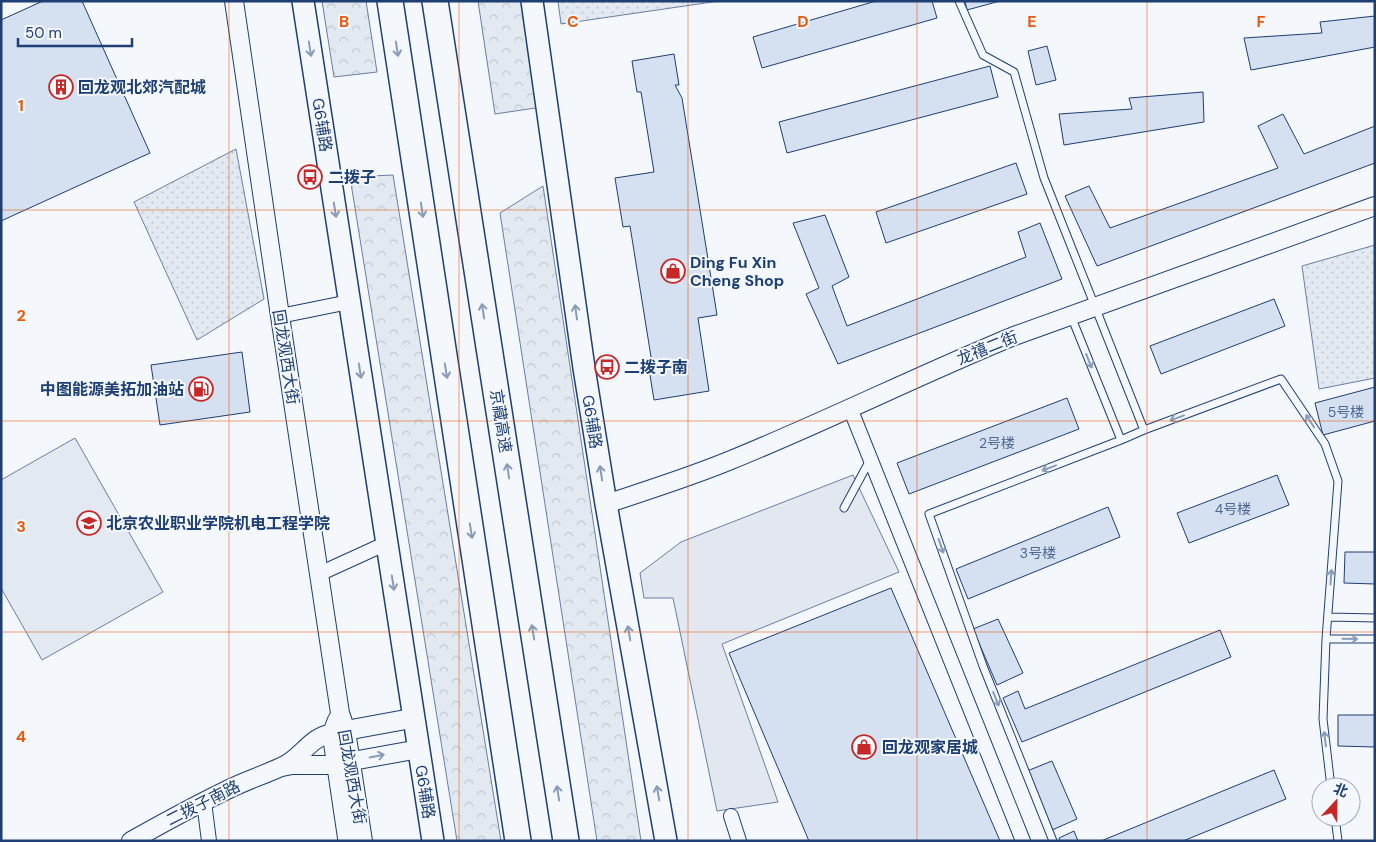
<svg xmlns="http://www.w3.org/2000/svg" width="1376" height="842" font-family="'DM Sans','Noto Sans SC',sans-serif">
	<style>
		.green { fill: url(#green-dots); stroke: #687fa3 }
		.forest { fill: url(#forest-crowns); stroke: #687fa3 }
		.pitch { fill: #e3e9f0; stroke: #687fa3 }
		.parking { fill: #e3e8f0; stroke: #687fa3 }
		.building { fill: #d5e0f0; stroke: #1d3f73 }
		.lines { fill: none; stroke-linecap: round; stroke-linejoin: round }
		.service-casing { stroke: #1d3f73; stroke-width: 9 }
		.minor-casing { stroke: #1d3f73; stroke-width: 16 }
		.tertiary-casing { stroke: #1d3f73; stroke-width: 20 }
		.secondary-casing { stroke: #1d3f73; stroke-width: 21 }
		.primary-casing { stroke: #1d3f73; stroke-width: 24 }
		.motorway-casing { stroke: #1d3f73; stroke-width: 28 }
		.service { stroke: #f4f7fb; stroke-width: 7 }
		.minor { stroke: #f4f7fb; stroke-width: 14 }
		.tertiary { stroke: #f4f7fb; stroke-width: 18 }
		.secondary { stroke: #f4f7fb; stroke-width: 19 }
		.primary { stroke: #f4f7fb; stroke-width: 21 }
		.motorway { stroke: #f4f7fb; stroke-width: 25 }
		.oneway { stroke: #889bb7 }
		.grid { fill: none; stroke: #e8590c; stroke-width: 1; stroke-opacity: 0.55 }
		.labels { text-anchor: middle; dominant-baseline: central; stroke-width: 4; stroke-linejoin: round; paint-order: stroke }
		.number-label { font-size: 14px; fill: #4b6792 }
		.poi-label { font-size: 16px; font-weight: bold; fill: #1d3f73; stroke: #f4f7fb; text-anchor: start }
		.street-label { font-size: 16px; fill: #1d3f73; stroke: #f4f7fb }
		.grid-label { font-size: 16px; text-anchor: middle; font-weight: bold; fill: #e8590c; stroke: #f4f7fb; stroke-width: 4; stroke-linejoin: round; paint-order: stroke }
	</style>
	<defs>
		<pattern id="green-dots" width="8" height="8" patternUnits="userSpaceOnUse" patternTransform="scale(1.25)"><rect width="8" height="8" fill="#e3e9f0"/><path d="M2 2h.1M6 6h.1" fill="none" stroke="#c2c9d1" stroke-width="1.8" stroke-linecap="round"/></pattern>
		<pattern id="forest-crowns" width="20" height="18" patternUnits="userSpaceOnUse" patternTransform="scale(1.25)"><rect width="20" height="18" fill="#e3e9f0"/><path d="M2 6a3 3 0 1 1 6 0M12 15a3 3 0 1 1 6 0" fill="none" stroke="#c2c9d1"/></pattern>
	</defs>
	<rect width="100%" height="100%" fill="#f4f7fb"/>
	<!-- green -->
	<path class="green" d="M558,1h161l-158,23z
		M236,149l28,150 -67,41 -63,-138z
		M1375,245v133l-56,11 -17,-123z"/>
	<!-- forest -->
	<path class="forest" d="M322,1h44l11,71 -43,5z
		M478,1h47l17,106 -47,7z
		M393,175l108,666h-44l-107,-664z
		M543,186l98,655h-44l-97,-628z"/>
	<!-- pitch -->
	<path class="pitch" d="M75,438l88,154 -121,68 -41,-72v-108z"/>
	<!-- parking -->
	<path class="parking" d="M853,475l46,97 -177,72 56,158 -61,9 -44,-213h-29l-4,-25 41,-31z"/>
	<!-- building -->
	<path class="building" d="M43,1h39l68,152 -149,68v-201z
		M876,1h56l5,17 -175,50 -9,-31z
		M965,1h35l-33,9z
		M1375,16v31l-124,23 -7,-32 78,-5 -2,-11z
		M1047,46l9,34 -20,5 -8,-34z
		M674,54l5,31h-4l7,13 35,217 -19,3 11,73 -55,9 -6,-37h4l-22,-137 -7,1 -8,-49 39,-6 -13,-80h-4l-5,-31z
		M990,66l8,31 -211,56 -8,-31z
		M1203,92l1,30 -140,23 -5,-31 73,-5 -3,-11z
		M1283,114l21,40 71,-28v37l-278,103 -32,-70 24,-10 21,42 168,-60 -20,-42z
		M1016,163l11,31 -141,49 -10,-31z
		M825,215l24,62 -17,9 15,40 179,-69 -8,-25 22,-9 22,56 -224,85 -32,-70 13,-6 -26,-65z
		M1274,299l11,27 -124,48 -11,-28z
		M242,352l8,60 -90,13 -9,-60z
		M1375,387v34l-52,14 -8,-32z
		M1067,398l12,31 -170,65 -12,-31z
		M1277,475l12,30 -100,38 -12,-30z
		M1108,507l12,30 -152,62 -12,-30z
		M1345,552h30v32l-31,-1z
		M891,588l109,253h-191l-80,-188z
		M998,619l25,54 -26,12 -24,-56z
		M1220,630l11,27 -209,85 -19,-44 15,-7 7,18z
		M1338,715h37v32l-37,-1z
		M1052,761l25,58 -25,11 -25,-59z
		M1274,770l12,29 -103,42h-82z
		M1074,831l4,10h-18l-1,-3z"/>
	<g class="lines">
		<!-- service casing -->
		<g class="service-casing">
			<path id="service" d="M959,1l24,54 31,17 30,106 100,252 137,-51 44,65 13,37 -12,158 -3,80 8,68
				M1121,440l23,-10
				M844,508l26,-48
				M1329,617l46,1
				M1326,639h49
				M1335,817l3,24
				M1053,841l-70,-175 -54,-152 192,-74 -50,-124"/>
		</g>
		<!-- minor casing -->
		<g class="minor-casing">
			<path id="minor" d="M280,316l69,-14
				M850,408l173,433
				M319,574l68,-31
				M204,802l5,39
				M731,816l8,25"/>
		</g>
		<!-- tertiary casing -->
		<g class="tertiary-casing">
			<path id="tertiary" d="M234,1l46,315 60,397 6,18 17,110
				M606,504c42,-14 84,-27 125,-44 96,-39 188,-85 283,-124l361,-130
				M282,767l10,-2h38l89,-16
				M131,841c32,-18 65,-36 98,-52 18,-9 38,-15 56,-24 19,-10 24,-27 47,-32l5,-13"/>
		</g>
		<!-- secondary casing -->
		<g class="secondary-casing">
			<path id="secondary" d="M348,841l-16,-108 82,-15"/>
		</g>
		<!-- primary casing -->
		<g class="primary-casing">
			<path id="primary" d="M303,1l130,840
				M532,1l52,367 22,136 60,337"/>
		</g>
		<!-- motorway casing -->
		<g class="motorway-casing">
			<path id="motorway" d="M390,1l128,840
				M435,1l131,840"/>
		</g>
		<!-- service -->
		<use href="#service" class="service"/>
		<!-- minor -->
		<use href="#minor" class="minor"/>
		<!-- tertiary -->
		<use href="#tertiary" class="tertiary"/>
		<!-- secondary -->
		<use href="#secondary" class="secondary"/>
		<!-- primary -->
		<use href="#primary" class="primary"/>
		<!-- motorway -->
		<use href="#motorway" class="motorway"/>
	</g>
	<!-- one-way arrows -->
	<defs><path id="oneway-shaft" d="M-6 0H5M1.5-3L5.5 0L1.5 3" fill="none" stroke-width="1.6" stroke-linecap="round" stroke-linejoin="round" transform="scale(1.25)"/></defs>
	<g class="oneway">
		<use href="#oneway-shaft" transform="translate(310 49) rotate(81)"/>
		<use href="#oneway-shaft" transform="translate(397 49) rotate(81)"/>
		<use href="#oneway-shaft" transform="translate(335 210) rotate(81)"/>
		<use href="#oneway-shaft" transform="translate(422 210) rotate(81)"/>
		<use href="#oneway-shaft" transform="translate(483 311) rotate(-99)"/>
		<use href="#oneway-shaft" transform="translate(576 312) rotate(-98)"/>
		<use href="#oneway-shaft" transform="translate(1089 361) rotate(68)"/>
		<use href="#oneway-shaft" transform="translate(360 371) rotate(81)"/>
		<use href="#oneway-shaft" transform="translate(446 371) rotate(81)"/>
		<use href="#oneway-shaft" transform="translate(1177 418) rotate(160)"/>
		<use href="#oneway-shaft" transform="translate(1310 421) rotate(-123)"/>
		<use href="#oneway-shaft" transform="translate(1049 468) rotate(159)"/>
		<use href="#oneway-shaft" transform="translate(508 471) rotate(-99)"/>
		<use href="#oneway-shaft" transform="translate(601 473) rotate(-99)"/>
		<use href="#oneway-shaft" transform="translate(471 531) rotate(81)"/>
		<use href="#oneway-shaft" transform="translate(941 546) rotate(71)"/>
		<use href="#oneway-shaft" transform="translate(1331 577) rotate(-86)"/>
		<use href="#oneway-shaft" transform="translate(393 583) rotate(81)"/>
		<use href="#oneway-shaft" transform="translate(533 632) rotate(-99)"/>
		<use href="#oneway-shaft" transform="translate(629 633) rotate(-100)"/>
		<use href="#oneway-shaft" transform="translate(1350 639) rotate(1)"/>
		<use href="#oneway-shaft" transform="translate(996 699) rotate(68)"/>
		<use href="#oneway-shaft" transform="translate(1325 739) rotate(-97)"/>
		<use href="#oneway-shaft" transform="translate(377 756) rotate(-11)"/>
		<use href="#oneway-shaft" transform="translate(558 793) rotate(-99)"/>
		<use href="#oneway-shaft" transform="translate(658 793) rotate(-100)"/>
	</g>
	<!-- grid -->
	<path class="grid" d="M229,1v840M459,1v840M688,1v840M917,1v840M1147,1v840M1,210h1374M1,421h1374M1,632h1374"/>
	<!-- icons -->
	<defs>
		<g id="building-ring" transform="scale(1.25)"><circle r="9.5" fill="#f4f7fb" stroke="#c62828" stroke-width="1.5"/><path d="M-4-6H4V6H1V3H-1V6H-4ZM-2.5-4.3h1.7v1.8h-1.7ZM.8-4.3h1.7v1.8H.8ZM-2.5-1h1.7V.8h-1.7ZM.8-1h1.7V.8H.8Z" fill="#c62828"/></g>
		<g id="bus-ring" transform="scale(1.25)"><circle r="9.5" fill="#f4f7fb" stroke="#c62828" stroke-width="1.5"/><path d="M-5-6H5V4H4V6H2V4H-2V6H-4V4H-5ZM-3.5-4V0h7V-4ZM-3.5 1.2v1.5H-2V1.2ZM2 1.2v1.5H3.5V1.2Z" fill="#c62828"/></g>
		<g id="shop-ring" transform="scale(1.25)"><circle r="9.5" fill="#f4f7fb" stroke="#c62828" stroke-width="1.5"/><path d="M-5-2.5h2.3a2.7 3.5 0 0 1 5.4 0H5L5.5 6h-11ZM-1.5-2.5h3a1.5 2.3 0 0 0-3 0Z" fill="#c62828"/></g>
		<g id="fuel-ring" transform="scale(1.25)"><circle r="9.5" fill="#f4f7fb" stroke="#c62828" stroke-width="1.5"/><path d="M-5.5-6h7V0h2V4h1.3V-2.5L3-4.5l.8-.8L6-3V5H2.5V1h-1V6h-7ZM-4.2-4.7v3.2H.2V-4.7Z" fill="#c62828"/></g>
		<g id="university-ring" transform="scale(1.25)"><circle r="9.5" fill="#f4f7fb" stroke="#c62828" stroke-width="1.5"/><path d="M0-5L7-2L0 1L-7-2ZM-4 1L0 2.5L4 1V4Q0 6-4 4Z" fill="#c62828"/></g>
	</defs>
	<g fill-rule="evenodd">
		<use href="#building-ring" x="61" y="87"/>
		<use href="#bus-ring" x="310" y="177"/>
		<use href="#shop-ring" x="673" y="271"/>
		<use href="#bus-ring" x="607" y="367"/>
		<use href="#fuel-ring" x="201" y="389"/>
		<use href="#university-ring" x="89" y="523"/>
		<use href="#shop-ring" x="864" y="747"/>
	</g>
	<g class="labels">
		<!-- number labels -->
		<g class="number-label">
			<text x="1346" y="412">5号楼</text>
			<text x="997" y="443">2号楼</text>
			<text x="1233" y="509">4号楼</text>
			<text x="1038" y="553">3号楼</text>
		</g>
		<!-- poi labels -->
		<g class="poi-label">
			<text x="78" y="87">回龙观北郊汽配城</text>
			<text x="328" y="177">二拨子</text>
			<text x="690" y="262">Ding Fu Xin<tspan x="690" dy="18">Cheng Shop</tspan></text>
			<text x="624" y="367">二拨子南</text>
			<text x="184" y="389" text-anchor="end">中图能源美拓加油站</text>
			<text x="106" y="523">北京农业职业学院机电工程学院</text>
			<text x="882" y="747">回龙观家居城</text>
		</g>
		<!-- street labels -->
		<g class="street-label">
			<text transform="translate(322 125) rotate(81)">G6辅路</text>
			<text transform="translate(987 348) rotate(-22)">龙禧二街</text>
			<text transform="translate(286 357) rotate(81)">回龙观西大街</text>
			<text transform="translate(501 421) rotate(81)">京藏高速</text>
			<text transform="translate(592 422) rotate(81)">G6辅路</text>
			<text transform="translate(352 777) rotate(80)">回龙观西大街</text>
			<text transform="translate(425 792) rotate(81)">G6辅路</text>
			<text transform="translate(203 803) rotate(-27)">二拨子南路</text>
		</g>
	</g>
	<g class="grid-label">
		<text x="344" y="27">B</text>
		<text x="573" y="27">C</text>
		<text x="803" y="27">D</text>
		<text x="1032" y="27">E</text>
		<text x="1261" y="27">F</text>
		<text x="21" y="111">1</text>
		<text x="21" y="321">2</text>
		<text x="21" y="532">3</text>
		<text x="21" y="742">4</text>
	</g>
	<!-- border -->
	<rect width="1376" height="842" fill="none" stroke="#1d3f73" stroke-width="5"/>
	<!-- north arrow -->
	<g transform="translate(1336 802) rotate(22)"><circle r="24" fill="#f4f7fb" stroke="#9eadc5"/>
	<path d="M0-4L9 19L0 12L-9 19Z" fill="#c62828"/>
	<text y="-8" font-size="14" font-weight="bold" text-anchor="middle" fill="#1d3f73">北</text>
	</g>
	<!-- scale -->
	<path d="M18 38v8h114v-8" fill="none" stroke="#1d3f73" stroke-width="2.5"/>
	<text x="25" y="38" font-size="15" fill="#1d3f73" stroke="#f4f7fb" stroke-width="4" paint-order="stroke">50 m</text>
</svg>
